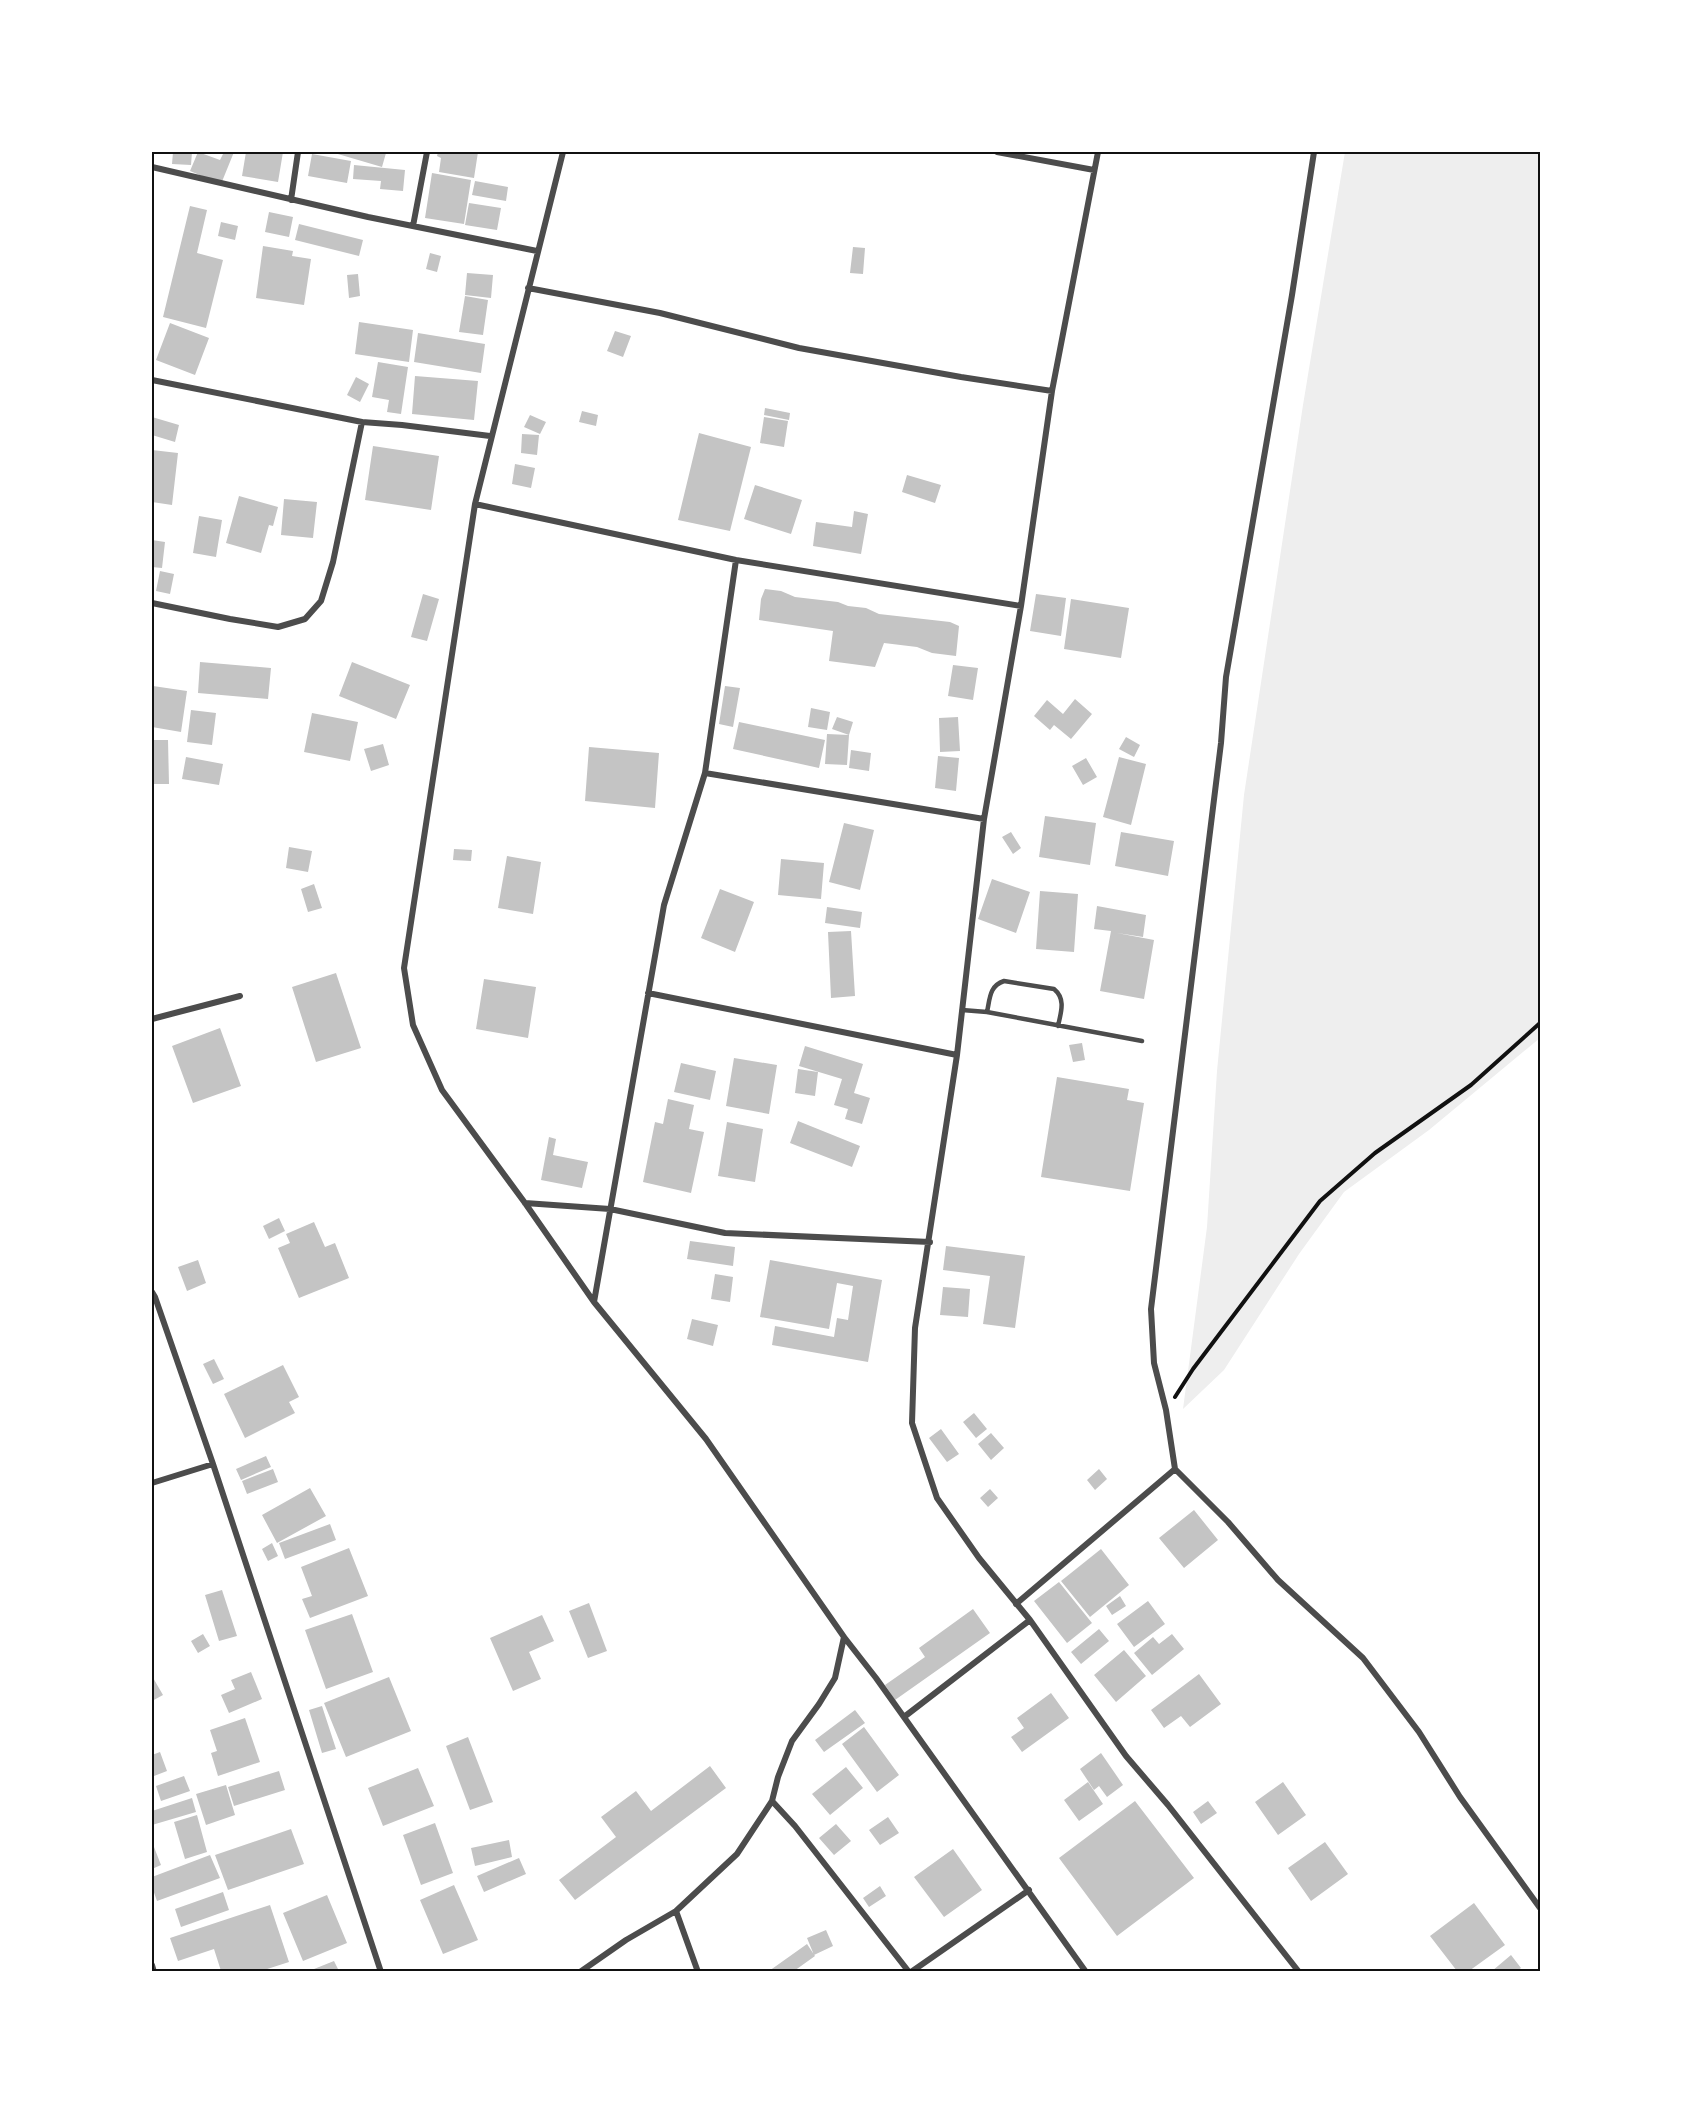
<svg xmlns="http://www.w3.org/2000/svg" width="1692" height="2123" font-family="'Golos Text',sans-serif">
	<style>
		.green { fill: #eee }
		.building { fill: #c4c4c4 }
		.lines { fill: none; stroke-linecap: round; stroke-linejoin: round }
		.path { stroke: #111; stroke-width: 4 }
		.service { stroke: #4c4c4c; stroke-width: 4.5 }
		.minor { stroke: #4c4c4c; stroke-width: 6 }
		.neatline { fill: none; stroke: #111; stroke-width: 2 }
	</style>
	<rect width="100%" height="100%" fill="#fff"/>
	<!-- green -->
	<path class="green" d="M1345,152h195v886l-111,92 -85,62 -45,62 -75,116 -41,39 24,-182 10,-156 27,-276 59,-390z"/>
	<!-- building -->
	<path class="building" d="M173,152h19l-1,13 -19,-1z
		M198,152l22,8 3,-6 -6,-2h17l-13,32 -31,-13z
		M246,152h37l-5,30 -36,-6z
		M331,152h51l4,1 -4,14z
		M438,152h40l-4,26 -35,-6 2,-14 -4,-2z
		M312,154l39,7 -4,22 -39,-7z
		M354,165l51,5 -2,21 -23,-2 1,-8 -28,-2z
		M432,173l39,7 -7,44 -39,-6z
		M475,181l33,6 -2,14 -34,-6z
		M469,203l32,5 -4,22 -32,-5z
		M190,206l17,4 -10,43 26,7 -17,68 -43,-11z
		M269,212l24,5 -4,20 -24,-5z
		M221,222l17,4 -3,14 -17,-4z
		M299,224l64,16 -4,16 -64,-16z
		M263,246l30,5 -1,5 19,3 -7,46 -48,-7z
		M853,247l12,1 -2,26 -13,-1z
		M430,253l11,3 -4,16 -11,-3z
		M467,273l26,2 -2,23 -26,-3z
		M358,274l2,22 -11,2 -2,-23z
		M465,296l23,4 -5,35 -24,-3z
		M359,322l54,8 -4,32 -54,-8z
		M170,323l39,15 -14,37 -39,-15z
		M615,331l16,5 -8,21 -16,-6z
		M418,333l67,11 -4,29 -67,-11z
		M378,362l30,5 -7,47 -14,-2 2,-12 -17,-3z
		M415,376l63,5 -4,39 -62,-6z
		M356,377l13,7 -9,18 -13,-7z
		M765,408l25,5 -1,7 -25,-5z
		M582,411l16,4 -2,11 -17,-4z
		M530,415l16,7 -6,12 -16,-7z
		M152,417l27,8 -4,17 -23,-7z
		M764,417l24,4 -4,26 -24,-4z
		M699,433l52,14 -21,84 -52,-11z
		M522,434l17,1 -2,20 -16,-2z
		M373,446l66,10 -8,54 -66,-10z
		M152,450l26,3 -6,52 -20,-3z
		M515,464l20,4 -4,20 -19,-4z
		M907,475l34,10 -6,18 -33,-11z
		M755,485l47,15 -11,34 -47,-15z
		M239,496l39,11 -5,19 -4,-1 -8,28 -35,-10z
		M284,499l33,3 -4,36 -32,-3z
		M854,511l14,3 -7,40 -48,-8 3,-24 36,5z
		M199,516l23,4 -6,37 -23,-4z
		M152,540l13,2 -3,26 -10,-1z
		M160,571l14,3 -4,20 -14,-3z
		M765,589l16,2 14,6 43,5 10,4 18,2 13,6 71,8 9,4 -3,30 -24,-3 -15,-6 -33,-4 -9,24 -46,-6 4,-30 -74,-11 2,-21z
		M423,594l16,5 -12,42 -16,-4z
		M1036,594l30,4 -5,38 -31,-5z
		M1071,599l58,9 -8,50 -57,-9z
		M200,662l71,6 -3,31 -70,-6z
		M352,662l58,23 -14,34 -57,-23z
		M953,665l25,3 -5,32 -25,-4z
		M153,686l34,5 -6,41 -29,-5z
		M725,686l15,2 -7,39 -14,-3z
		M1075,699l17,15 -21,25 -17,-14 -4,5 -16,-14 13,-16 16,14z
		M811,708l19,4 -3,18 -19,-3z
		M191,710l25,3 -4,32 -25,-3z
		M312,713l46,9 -8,39 -46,-9z
		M837,717l16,5 -4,13 -17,-6z
		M958,717l2,34 -20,1 -1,-34z
		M739,722l86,18 -6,28 -86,-19z
		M827,734l22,1 -2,30 -22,-1z
		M1126,737l14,8 -6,12 -15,-8z
		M152,740h16l1,44h-17z
		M383,744l6,21 -18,6 -7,-22z
		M589,747l70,6 -4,55 -70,-7z
		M851,750l20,3 -2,18 -20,-3z
		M938,756l21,2 -3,33 -21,-3z
		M186,757l37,7 -4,21 -37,-6z
		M1119,757l27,7 -15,61 -28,-8z
		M1086,758l11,19 -14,8 -11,-19z
		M1045,816l51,7 -6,42 -51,-8z
		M844,823l30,7 -14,60 -31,-8z
		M1011,832l10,16 -8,6 -11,-17z
		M1121,832l53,9 -6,35 -53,-10z
		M289,847l23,4 -4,21 -22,-4z
		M454,849l18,1 -1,11 -18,-1z
		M507,856l34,6 -8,52 -35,-6z
		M781,859l43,4 -3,36 -43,-4z
		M992,879l38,13 -14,41 -38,-14z
		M314,884l8,24 -14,4 -7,-23z
		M720,889l34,13 -19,50 -34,-14z
		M1040,891l38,3 -4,58 -38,-3z
		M1097,906l49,9 -3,22 -26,-4 37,7 -10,59 -44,-8 11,-60 -17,-2z
		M827,907l35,5 -2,16 -35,-5z
		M851,931l4,65 -24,2 -3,-66z
		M336,973l25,75 -45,14 -24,-75z
		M484,979l52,8 -8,51 -52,-9z
		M220,1028l21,58 -48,17 -21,-57z
		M1082,1043l3,17 -12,2 -4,-17z
		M805,1046l58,18 -9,29 16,5 -8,26 -17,-5 3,-10 -14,-4 8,-26 -43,-13z
		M734,1058l43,7 -8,49 -43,-8z
		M681,1063l35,8 -6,29 -36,-8z
		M798,1069l20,3 -3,24 -20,-3z
		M1057,1077l72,12 -2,11 17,3 -14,88 -89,-14z
		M668,1099l26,6 -5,24 15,3 -13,61 -48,-11 12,-60 8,2z
		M798,1121l62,25 -8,21 -62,-24z
		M727,1122l36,7 -8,53 -37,-6z
		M549,1137l7,2 -3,16 35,7 -6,26 -41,-8z
		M279,1218l6,13 -16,8 -6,-13z
		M314,1222l11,25 10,-4 14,35 -50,20 -21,-50 12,-5 -4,-9z
		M690,1241l45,6 -2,19 -46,-7z
		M946,1246l79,10 -10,72 -32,-4 7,-48 -47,-6z
		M198,1260l8,23 -19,8 -9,-24z
		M770,1260l112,20 -14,82 -96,-17 3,-19 59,11 3,-19 11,2 5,-34 -16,-3 -8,46 -69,-12z
		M715,1274l18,3 -3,25 -19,-3z
		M943,1287l27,2 -2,28 -28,-2z
		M692,1319l26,6 -5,21 -26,-7z
		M214,1359l10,20 -11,5 -10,-20z
		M283,1365l16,32 -10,5 6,11 -50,25 -21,-44z
		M974,1413l13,16 -11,9 -13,-16z
		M941,1429l18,25 -12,8 -18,-24z
		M991,1433l13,15 -13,12 -13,-16z
		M266,1456l5,11 -30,13 -5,-11z
		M273,1469l5,13 -31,12 -5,-13z
		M1099,1469l8,10 -12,11 -8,-10z
		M310,1488l16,28 -49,27 -15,-28z
		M990,1489l8,9 -10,9 -8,-9z
		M1194,1510l24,30 -34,28 -25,-30z
		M330,1524l6,16 -51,19 -6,-16z
		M272,1543l6,13 -10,5 -6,-12z
		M349,1548l19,48 -58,22 -8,-19 10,-3 -11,-29z
		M1101,1549l28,36 -39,32 -29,-36z
		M1059,1582l33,41 -25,20 -33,-42z
		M222,1590l15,46 -18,5 -14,-46z
		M1120,1596l6,10 -14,9 -6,-9z
		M1148,1601l17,23 -31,23 -17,-23z
		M589,1603l18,48 -19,7 -19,-47z
		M973,1609l17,24 -95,67 -10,-15 40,-28 -6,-9z
		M352,1614l21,58 -47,17 -21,-59z
		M542,1615l12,26 -25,11 12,27 -28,12 -23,-53z
		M1099,1629l10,12 -28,23 -10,-12z
		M203,1634l7,12 -12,7 -7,-12z
		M1172,1634l12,15 -32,26 -18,-22 19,-16 6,7z
		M1124,1650l22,26 -30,26 -22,-27z
		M251,1672l11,27 -33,14 -8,-18 14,-6 -4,-9z
		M1199,1674l22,30 -31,23 -9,-11 -17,12 -13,-18z
		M152,1676l11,19 -11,6z
		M389,1677l22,54 -65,26 -22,-54z
		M1051,1693l18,25 -47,34 -11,-15 13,-9 -7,-10z
		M322,1706l14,43 -14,4 -13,-43z
		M855,1710l10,13 -41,29 -9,-12z
		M245,1718l15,44 -42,14 -7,-23 6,-2 -7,-21z
		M864,1727l35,48 -22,17 -35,-48z
		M468,1737l25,65 -23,8 -24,-64z
		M160,1752l7,19 -13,5 -2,-7v-14z
		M1101,1753l22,32 -16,12 -8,-11 -5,4 -14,-21z
		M710,1766l16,22 -151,112 -16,-20 57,-43 -15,-20 35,-26 15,20z
		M846,1767l17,21 -33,27 -18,-21z
		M418,1768l16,38 -51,20 -15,-38z
		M279,1771l6,19 -51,16 -6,-19z
		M184,1776l6,15 -29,10 -5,-15z
		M1088,1782l15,22 -24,17 -15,-21z
		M1283,1782l23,33 -28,20 -23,-33z
		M226,1785l9,30 -29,10 -10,-31z
		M192,1798l4,14 -44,13v-14z
		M1135,1801l59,77 -77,58 -58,-78z
		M1208,1801l9,12 -16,11 -8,-12z
		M197,1815l10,37 -22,7 -11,-37z
		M888,1817l11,16 -19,12 -11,-15z
		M435,1823l18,50 -32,12 -18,-50z
		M836,1824l15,17 -17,14 -15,-17z
		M291,1829l13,35 -76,26 -13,-35z
		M509,1840l3,17 -37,9 -4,-18z
		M1325,1842l23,32 -37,27 -23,-33z
		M154,1847l7,18 -9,4v-21z
		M953,1849l29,41 -38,27 -30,-40z
		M210,1855l10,23 -63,23 -5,-14v-10z
		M519,1858l7,16 -42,18 -7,-16z
		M454,1885l24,55 -35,14 -23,-54z
		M880,1886l6,10 -17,11 -6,-9z
		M223,1892l6,18 -48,17 -6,-18z
		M327,1895l20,48 -44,18 -20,-48z
		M1474,1903l31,42 -36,26h-12l-27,-35z
		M270,1905l19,57 -28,9h-40l-7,-22 -36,12 -8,-23z
		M826,1930l7,16 -19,9 -7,-17z
		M807,1944l8,12 -21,15h-25z
		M1511,1955l10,13 -4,3h-25z
		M334,1961l5,10h-30z"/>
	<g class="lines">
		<!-- path -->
		<path class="path" d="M1175,1397l18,-28 127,-168 55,-48 96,-68 69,-62"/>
		<!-- service -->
		<path class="service" d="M962,1010l25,2 155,29
			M987,1012c3,-13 2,-26 17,-31l50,8c12,10 7,23 4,37"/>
		<!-- minor -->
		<path class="minor" d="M563,152l-88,352 -71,464 9,57 29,65 83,113 69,99 112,137 138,198 32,41 210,294
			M997,152l97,18
			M1098,152l-46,239 -31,215 -37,213 -27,236 -42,273 -3,95 25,75 42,60 51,62 96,136 42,49 131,167
			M1314,152l-22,143 -66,382 -5,66 -70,566 3,54 12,47 9,59 53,53 50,58 85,78 56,74 41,65 80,111
			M152,167l216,50 169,34
			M291,200l7,-48
			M413,226l14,-74
			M528,288l132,25 139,35 162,29 91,14
			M152,380l210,42 40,3 88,11
			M475,504l261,56 285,46
			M152,603l78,16 48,8 27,-8 16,-18 12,-39 29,-140
			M705,773l279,46
			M648,993l309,62
			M152,1019l88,-23
			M525,1203l85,6 115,24 205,9
			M152,1292l3,5 58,167 168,508
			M594,1302l70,-397 41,-132 31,-213
			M152,1483l61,-19
			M1016,1604l159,-135
			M904,1717l126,-97
			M772,1801l23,25 114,146
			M676,1911l22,61
			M152,1965l2,7
			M580,1972l46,-32 50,-29 61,-57 35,-53 6,-24 14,-36 27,-37 16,-26 9,-41
			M911,1972l118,-82"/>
	</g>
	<!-- border -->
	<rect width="1692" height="2123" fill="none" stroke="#ffffff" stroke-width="306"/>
	<rect x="153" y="153" width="1386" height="1817" class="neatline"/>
</svg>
